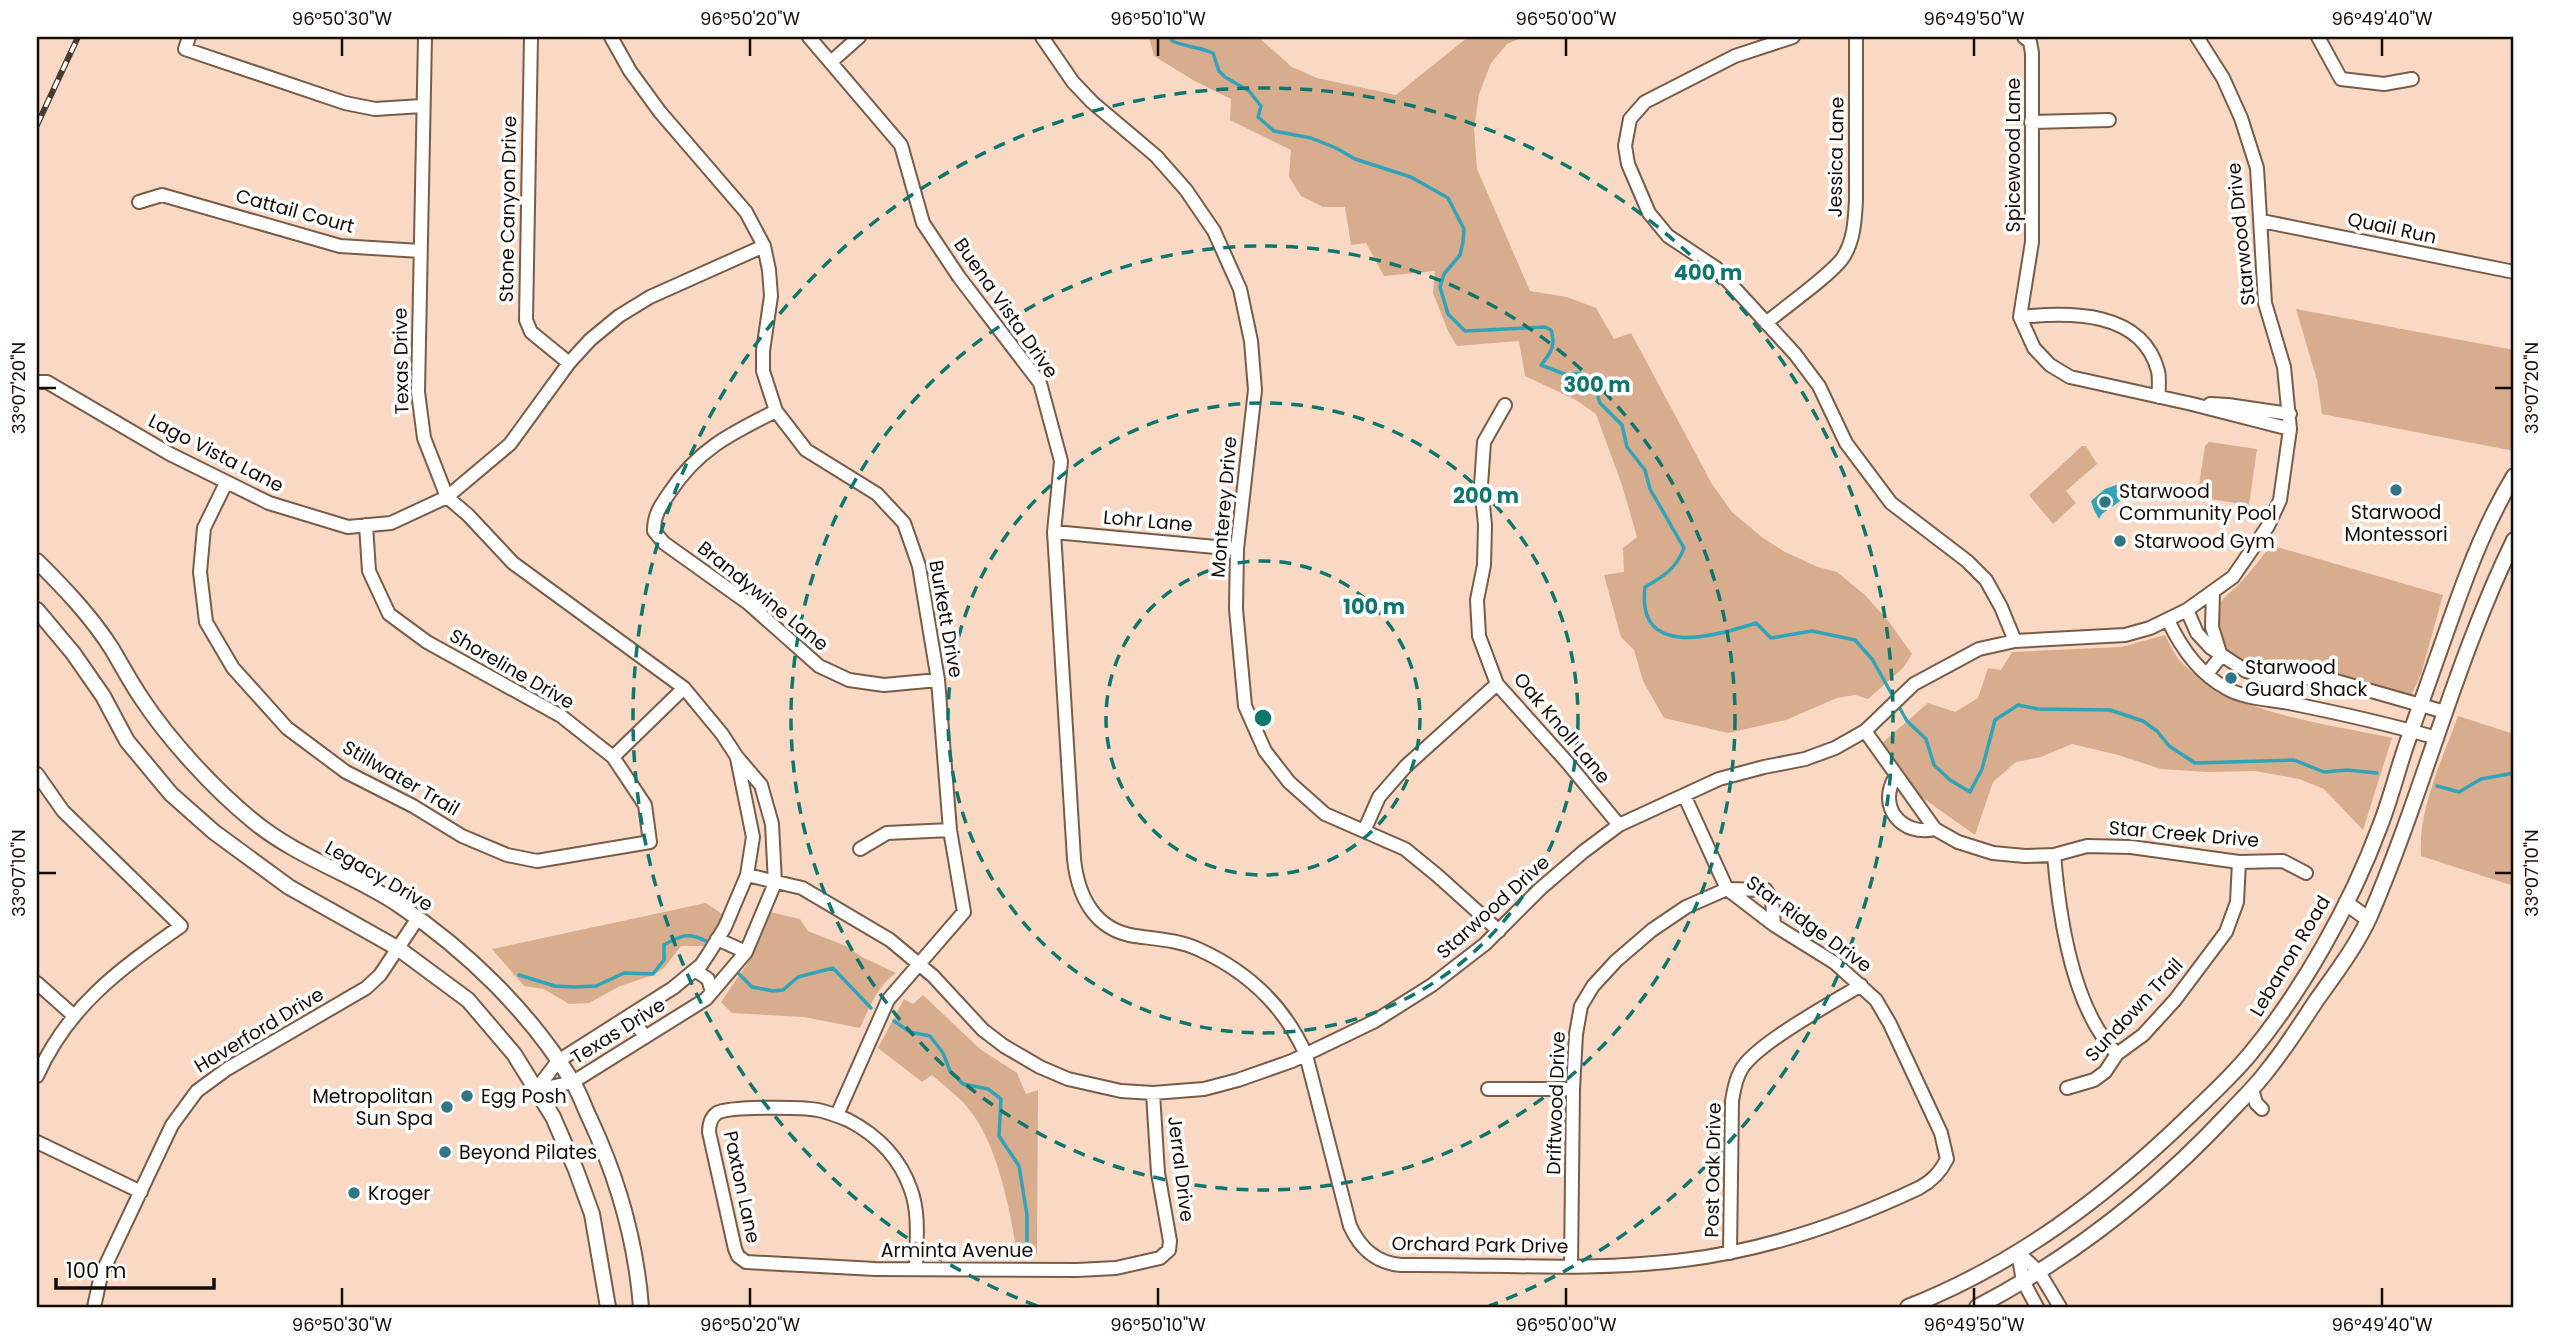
<svg xmlns="http://www.w3.org/2000/svg" width="2551" height="1344" font-family="Poppins,sans-serif">
	<style>
		.green { fill: #d8ad8e }
		.water { fill: #32a4b9 }
		.lines { fill: none; stroke-linecap: round; stroke-linejoin: round }
		.stream { stroke: #32a4b9; stroke-width: 3.5 }
		.minor-casing { stroke: #775c49; stroke-width: 16 }
		.major-casing { stroke: #775c49; stroke-width: 18 }
		.minor { stroke: #fff; stroke-width: 12 }
		.major { stroke: #fff; stroke-width: 14 }
		.rail-casing { stroke: #4a3b30; stroke-width: 6 }
		.rail { stroke: #fff; stroke-width: 3.5; stroke-dasharray: 10; stroke-linecap: butt }
		.ticks { fill: none; stroke: #160c05; stroke-width: 2.5 }
		.ring { fill: none; stroke: #0f766e; stroke-width: 3.5; stroke-dasharray: 12 9 }
		.poi-dot { fill: #317684; stroke: #fff; stroke-width: 2.5 }
		.labels { text-anchor: middle; dominant-baseline: central; stroke-width: 7; stroke-linejoin: round; paint-order: stroke }
		.street-label { font-size: 19px; fill: #160c05; stroke: #fff }
		.poi-label { font-size: 19px; fill: #160c05; stroke: #fff; text-anchor: start }
		.centre { fill: #0f766e; stroke: #fff; stroke-width: 3.5 }
		.ring-label { font-size: 21px; text-anchor: middle; font-weight: bold; fill: #0f766e; stroke: #fff; stroke-width: 7; stroke-linejoin: round; paint-order: stroke }
		.neatline { fill: none; stroke: #160c05; stroke-width: 2.5 }
		.ticks-label { font-size: 18px; text-anchor: middle; fill: #160c05 }
	</style>
	<rect width="100%" height="100%" fill="#f9d9c3"/>
	<!-- green -->
	<path class="green" d="M1149,37h109l34,30 25,11 79,17 72,-58h55l-16,7 -16,19 -12,31 -5,35 3,40 53,122 37,6 29,11 18,31 17,-6 81,151 20,28 31,26 22,14 33,15 19,5 28,23 24,27 23,32 -9,14 -35,31 -13,-4 -18,3 -51,22 -58,13 -64,-15 -21,-37 -9,-31 -13,-13 -17,-62 20,-3 -1,-24 14,-11 -15,-52 -26,-71 -20,-14 -51,-24 -6,-35 -62,5 -9,-15 -15,-38 2,-22 -51,5 -18,-33 -15,2 -6,-38h-22l-22,-11 -12,-19 2,-27 -61,-30 1,-21 -38,-19 -39,-24z
		M2296,309l218,41v101l-192,-37 -5,-34z
		M2209,442l48,7 -8,56 -52,-8 8,-51z
		M2082,446h4l11,18 -31,27 10,12 -23,21 -24,-29z
		M2270,545l173,50 -22,79 -11,24c-23,-7 -47,-16 -71,-22 -27,-7 -54,-1 -80,-7 -28,-6 -47,-30 -42,-58 3,-13 15,-19 23,-28 11,-12 22,-25 30,-38z
		M2165,635c5,9 10,21 17,28 55,53 139,59 210,75l-29,92 -39,-41 -25,-10 -44,-8 -48,1 -46,-3 -43,-14 -46,-11 -31,13 -25,5 -23,20 -18,53 -55,-39 -39,-52 47,-41 27,9 23,-14 10,-30 13,2 11,-18 109,-5z
		M2458,716l56,18v152l-93,-30c-3,-48 21,-95 37,-140z
		M706,903l19,13 -19,30h-25l-17,22 -11,7 -33,11 -31,17 -20,1 -25,-15 -20,-3 -32,-37z
		M770,912l30,7 8,12 38,15 16,11 34,16c-19,13 -27,35 -36,55l-56,-11 -72,-4 -11,-11 32,-47z
		M923,995l57,54 37,24 9,21 12,-4 -1,165h-20c-6,-43 -20,-113 -49,-147 -10,-12 -24,-22 -36,-33l-10,7 -44,-34 26,-49 9,5z"/>
	<!-- water -->
	<path class="water" d="M2116,485l4,2 7,9 -25,18 -3,5 -5,-9 -3,-9 14,-12z"/>
	<g class="lines">
		<!-- stream -->
		<path class="stream" d="M1172,37v4c14,6 28,6 41,12l6,18 6,6 24,14 12,15 -3,11 16,14 37,7 25,10 19,11 56,18 37,21 16,31 -1,13 -3,13 -16,19 -4,13 8,27 17,17 80,-4 6,3c5,15 0,23 -10,35l26,10 13,-2 13,8 7,22 22,22 5,22 18,23 5,19 34,59c-8,21 -20,28 -39,39 -9,72 68,50 111,36l15,15 41,-7 43,9 17,19 35,62 19,18 8,26 16,15 20,12 12,-23 13,-49 23,-15 20,4 72,1 33,11 14,10 12,15 26,17 99,-3 30,12 23,-2 30,3
			M2437,786l22,6 22,-13 33,-6
			M739,974l13,13 21,4 10,-1 15,-13 35,-9 38,40
			M519,975l36,11 19,1 22,-1 28,-13 29,1 11,-14v-15c17,-10 25,-13 42,-4
			M894,1021l16,11 20,4 13,17 7,18 13,13 25,5 13,10 -2,37 20,30 8,49v33"/>
		<!-- minor casing -->
		<g class="minor-casing">
			<path id="minor" d="M189,37l-4,12 160,54 30,6 47,-3
				M425,37l-7,355 6,46 23,59 21,18 45,48 171,125 38,46 15,23 24,28 11,39 3,59 -29,69 -40,47 -133,83 -37,8
				M531,37l-5,283 5,12 38,31
				M611,37l19,34 30,41 86,100 18,34 5,24 2,26 -8,55v20l13,40 30,39 71,44 27,29 15,43 19,114 12,150 14,82 -76,88 -51,115
				M809,37l92,108 22,78 36,54 81,106 21,78 -7,71 20,327c4,38 21,71 61,77 21,3 43,4 63,13 49,22 86,56 108,106l44,171c10,22 26,37 51,39 94,-1 189,7 283,-5 82,-10 161,-37 235,-72 13,-7 21,-15 28,-29l-6,-26 -51,-109 -14,-24 -41,-37 -61,-38 -47,-36 -43,-94
				M1042,37l31,45 19,20 64,54 30,34 28,41 26,58 11,52 4,49 -18,159 -1,60 9,97 20,45 24,31 36,32 80,35 33,27 61,55
				M1793,37l-58,19 -90,46 -15,17 -5,27 3,18 21,49 19,23 48,32 79,86 24,32 27,57 45,60 76,58 19,19 15,27 14,34
				M2024,37l6,5 2,11v189l-12,75 14,31 16,17 20,12 122,27 98,25
				M2318,37l23,42 43,5 28,-5
				M832,61l27,-24
				M2031,122l78,-2
				M139,202l23,-7 178,51 80,5
				M2262,221l252,51
				M2020,317c49,-5 122,-7 138,54 2,8 0,18 1,26
				M1766,323c20,-17 61,-45 76,-64 12,-17 13,-39 14,-59v-163
				M37,382h10l123,72 99,49 79,24 43,-4 56,-26 63,-53 59,-81 21,-23 29,-24 31,-19 114,-51
				M2210,404l18,1 62,9
				M1505,405l-21,37 -3,43 4,40 -1,40 -7,35 2,36 18,48 69,77 53,64
				M776,411c-44,22 -78,38 -106,81 -9,13 -16,22 -16,39l10,12 84,60 71,63 30,14 35,5 54,-5
				M226,483l-22,45 -4,44 6,50 27,46 54,60 59,44 67,34 49,30 45,19 30,6 113,-19 -5,-37 -32,-48 -52,-41 -134,-74 -38,-28 -20,-43 -3,-46
				M1054,532l183,17
				M2187,610l10,23 14,15 35,23 25,7h37l28,3 109,31
				M2168,620c13,28 30,53 58,68 19,11 43,11 63,15 50,10 99,21 148,35
				M2207,674l14,-18 -9,-29 1,-35
				M1865,731l70,98 23,13 35,11 32,3 29,-1 33,-9 44,1 108,15 44,-1 23,12
				M613,757l71,-69
				M37,774l26,37 118,115c-62,44 -112,79 -144,150
				M1896,776c-20,30 6,61 39,53
				M1364,831l15,-34 27,-31 91,-82
				M860,849l27,-16 63,-3
				M2054,855c5,60 18,154 63,199
				M747,875l55,13 88,52 43,36 50,54 21,16 36,21 28,12 53,12 32,2 51,-4 34,-9 54,-19 83,-40 57,-36 53,-41 55,-55 43,-37 36,-27 100,-46 45,-12 41,-8 30,-11 30,-17 49,-47 65,-35 36,-8 110,-6 25,-7 37,-18 46,-33 35,-51 12,-26 10,-71 -6,-62 -19,-64 -8,-135 -16,-50 -18,-40 -26,-41
				M717,939l29,13
				M695,970l13,9 4,13
				M37,983l36,32
				M630,1015l15,22
				M2067,1088l27,-8 11,-8 12,-18 26,-19 32,-35 51,-68 11,-30 2,-40
				M1488,1089h85
				M2252,1089l4,14 6,6
				M536,1090l22,-29 115,-73 28,-23 8,-12 16,-26 22,-52 6,-38 -16,-79
				M37,1142l104,50
				M2018,1252l21,20 21,35
				M1730,1253l2,-152c2,-11 3,-21 9,-31 14,-26 93,-68 120,-85
				M2018,1253l5,28 14,26
				M1571,1266l2,-177 3,-55 5,-28 12,-20 23,-25 36,-31 34,-23 41,-18 39,1 6,10 2,25
				M916,1269c0,-26 4,-54 -5,-79 -11,-32 -34,-55 -63,-70 -10,-4 -20,-8 -30,-10 -16,-3 -89,-4 -101,3 -7,5 -8,12 -8,19l26,117 3,7 8,6 129,7 202,1 39,-2 44,-10 9,-8 1,-9 -12,-68 -5,-80
				M94,1307l7,-32 71,-150 25,-34 30,-22 139,-81 14,-13 38,-57"/>
		</g>
		<!-- major casing -->
		<g class="major-casing">
			<path id="major" d="M37,561c27,27 54,55 75,88 10,17 19,34 30,50 27,41 72,90 110,121 44,37 101,54 147,85 67,45 130,106 173,176 8,12 12,26 18,38 28,60 46,123 51,188
				M37,610l36,43 30,43 24,45 44,53 43,38 75,55 110,62 69,51 46,54 39,63 23,53 16,44 16,93
				M2346,903l22,16
				M1908,1307c107,-42 196,-109 278,-188 22,-21 45,-42 64,-65 53,-64 101,-150 130,-228 11,-28 18,-58 28,-86 15,-43 30,-85 45,-127 17,-48 35,-94 61,-137
				M1977,1307c94,-49 178,-115 251,-193 13,-14 28,-28 39,-43 18,-22 33,-46 49,-70 19,-27 40,-54 54,-85 53,-123 85,-255 144,-376"/>
		</g>
		<!-- minor -->
		<use href="#minor" class="minor"/>
		<!-- major -->
		<use href="#major" class="major"/>
		<!-- rail casing -->
		<g class="rail-casing">
			<path id="rail" d="M37,125l41,-88"/>
		</g>
		<!-- rail -->
		<use href="#rail" class="rail"/>
	</g>
	<!-- ticks -->
	<path class="ticks" d="M342,38v18M750,38v18M1158,38v18M1566,38v18M1974,38v18M2382,38v18M38,388h18M2495,388h17M38,873h18M2495,873h17M342,1288v18M750,1288v18M1158,1288v18M1566,1288v18M1974,1288v18M2382,1288v18"/>
	<!-- distance rings -->
	<g class="ring">
		<circle cx="1263" cy="718" r="157"/>
		<circle cx="1263" cy="718" r="315"/>
		<circle cx="1263" cy="718" r="472"/>
		<path d="M1037 1306A630 630 0 1 1 1489 1306"/>
	</g>
	<!-- markers -->
	<g class="poi-dot">
		<circle cx="2396" cy="490" r="7"/>
		<circle cx="2105" cy="502" r="7"/>
		<circle cx="2120" cy="541" r="7"/>
		<circle cx="2231" cy="678" r="7"/>
		<circle cx="467" cy="1096" r="7"/>
		<circle cx="447" cy="1107" r="7"/>
		<circle cx="445" cy="1152" r="7"/>
		<circle cx="354" cy="1193" r="7"/>
	</g>
	<g class="labels">
		<!-- street labels -->
		<g class="street-label">
			<text transform="translate(2013 155) rotate(-90)">Spicewood Lane</text>
			<text transform="translate(1836 157) rotate(-89)">Jessica Lane</text>
			<text transform="translate(508 209) rotate(-89)">Stone Canyon Drive</text>
			<text transform="translate(295 211) rotate(15)">Cattail Court</text>
			<text transform="translate(2392 228) rotate(12)">Quail Run</text>
			<text transform="translate(2241 234) rotate(-96)">Starwood Drive</text>
			<text transform="translate(1006 308) rotate(55)">Buena Vista Drive</text>
			<text transform="translate(401 361) rotate(-91)">Texas Drive</text>
			<text transform="translate(216 453) rotate(27)">Lago Vista Lane</text>
			<text transform="translate(1224 507) rotate(-85)">Monterey Drive</text>
			<text transform="translate(1148 521) rotate(5)">Lohr Lane</text>
			<text transform="translate(763 596) rotate(39)">Brandywine Lane</text>
			<text transform="translate(946 619) rotate(80)">Burkett Drive</text>
			<text transform="translate(512 669) rotate(30)">Shoreline Drive</text>
			<text transform="translate(1562 728) rotate(50)">Oak Knoll Lane</text>
			<text transform="translate(401 778) rotate(30)">Stillwater Trail</text>
			<text transform="translate(2184 834) rotate(5)">Star Creek Drive</text>
			<text transform="translate(379 876) rotate(30)">Legacy Drive</text>
			<text transform="translate(1493 907) rotate(-42)">Starwood Drive</text>
			<text transform="translate(1809 924) rotate(36)">Star Ridge Drive</text>
			<text transform="translate(2290 956) rotate(-59)">Lebanon Road</text>
			<text transform="translate(2134 1010) rotate(-47)">Sundown Trail</text>
			<text transform="translate(259 1030) rotate(-31)">Haverford Drive</text>
			<text transform="translate(618 1031) rotate(-32)">Texas Drive</text>
			<text transform="translate(1556 1103) rotate(-88)">Driftwood Drive</text>
			<text transform="translate(1181 1169) rotate(83)">Jerral Drive</text>
			<text transform="translate(1713 1170) rotate(-89)">Post Oak Drive</text>
			<text transform="translate(742 1187) rotate(78)">Paxton Lane</text>
			<text transform="translate(1480 1245) rotate(1)">Orchard Park Drive</text>
			<text x="957" y="1250">Arminta Avenue</text>
		</g>
		<!-- poi labels -->
		<g class="poi-label">
			<text x="2119" y="491">Starwood<tspan x="2119" dy="22">Community Pool</tspan></text>
			<text x="2396" y="512" text-anchor="middle">Starwood<tspan x="2396" dy="22">Montessori</tspan></text>
			<text x="2134" y="541">Starwood Gym</text>
			<text x="2245" y="667">Starwood<tspan x="2245" dy="22">Guard Shack</tspan></text>
			<text x="433" y="1096" text-anchor="end">Metropolitan<tspan x="433" dy="22">Sun Spa</tspan></text>
			<text x="481" y="1096">Egg Posh</text>
			<text x="459" y="1152">Beyond Pilates</text>
			<text x="368" y="1193">Kroger</text>
		</g>
	</g>
	<circle cx="1263" cy="718" r="10" class="centre"/>
	<g class="ring-label">
		<text x="1708" y="280">400 m</text>
		<text x="1597" y="392">300 m</text>
		<text x="1486" y="503">200 m</text>
		<text x="1374" y="614">100 m</text>
	</g>
	<!-- border -->
	<rect width="2551" height="1344" fill="none" stroke="#ffffff" stroke-width="77"/>
	<!-- scale -->
	<path d="M56 1278v10h158v-10" fill="none" stroke="#160c05" stroke-width="3.5"/>
	<text x="66" y="1278" font-size="21" fill="#160c05" stroke="#ffffff" stroke-width="5" paint-order="stroke">100 m</text>
	<rect x="38" y="38" width="2474" height="1268" class="neatline"/>
	<g class="ticks-label">
		<text x="342" y="25">96°50'30"W</text>
		<text x="750" y="25">96°50'20"W</text>
		<text x="1158" y="25">96°50'10"W</text>
		<text x="1566" y="25">96°50'00"W</text>
		<text x="1974" y="25">96°49'50"W</text>
		<text x="2382" y="25">96°49'40"W</text>
		<text transform="translate(19 388) rotate(-90)" y="6">33°07'20"N</text>
		<text transform="translate(2532 388) rotate(-90)" y="6">33°07'20"N</text>
		<text transform="translate(19 873) rotate(-90)" y="6">33°07'10"N</text>
		<text transform="translate(2532 873) rotate(-90)" y="6">33°07'10"N</text>
		<text x="342" y="1331">96°50'30"W</text>
		<text x="750" y="1331">96°50'20"W</text>
		<text x="1158" y="1331">96°50'10"W</text>
		<text x="1566" y="1331">96°50'00"W</text>
		<text x="1974" y="1331">96°49'50"W</text>
		<text x="2382" y="1331">96°49'40"W</text>
	</g>
</svg>
